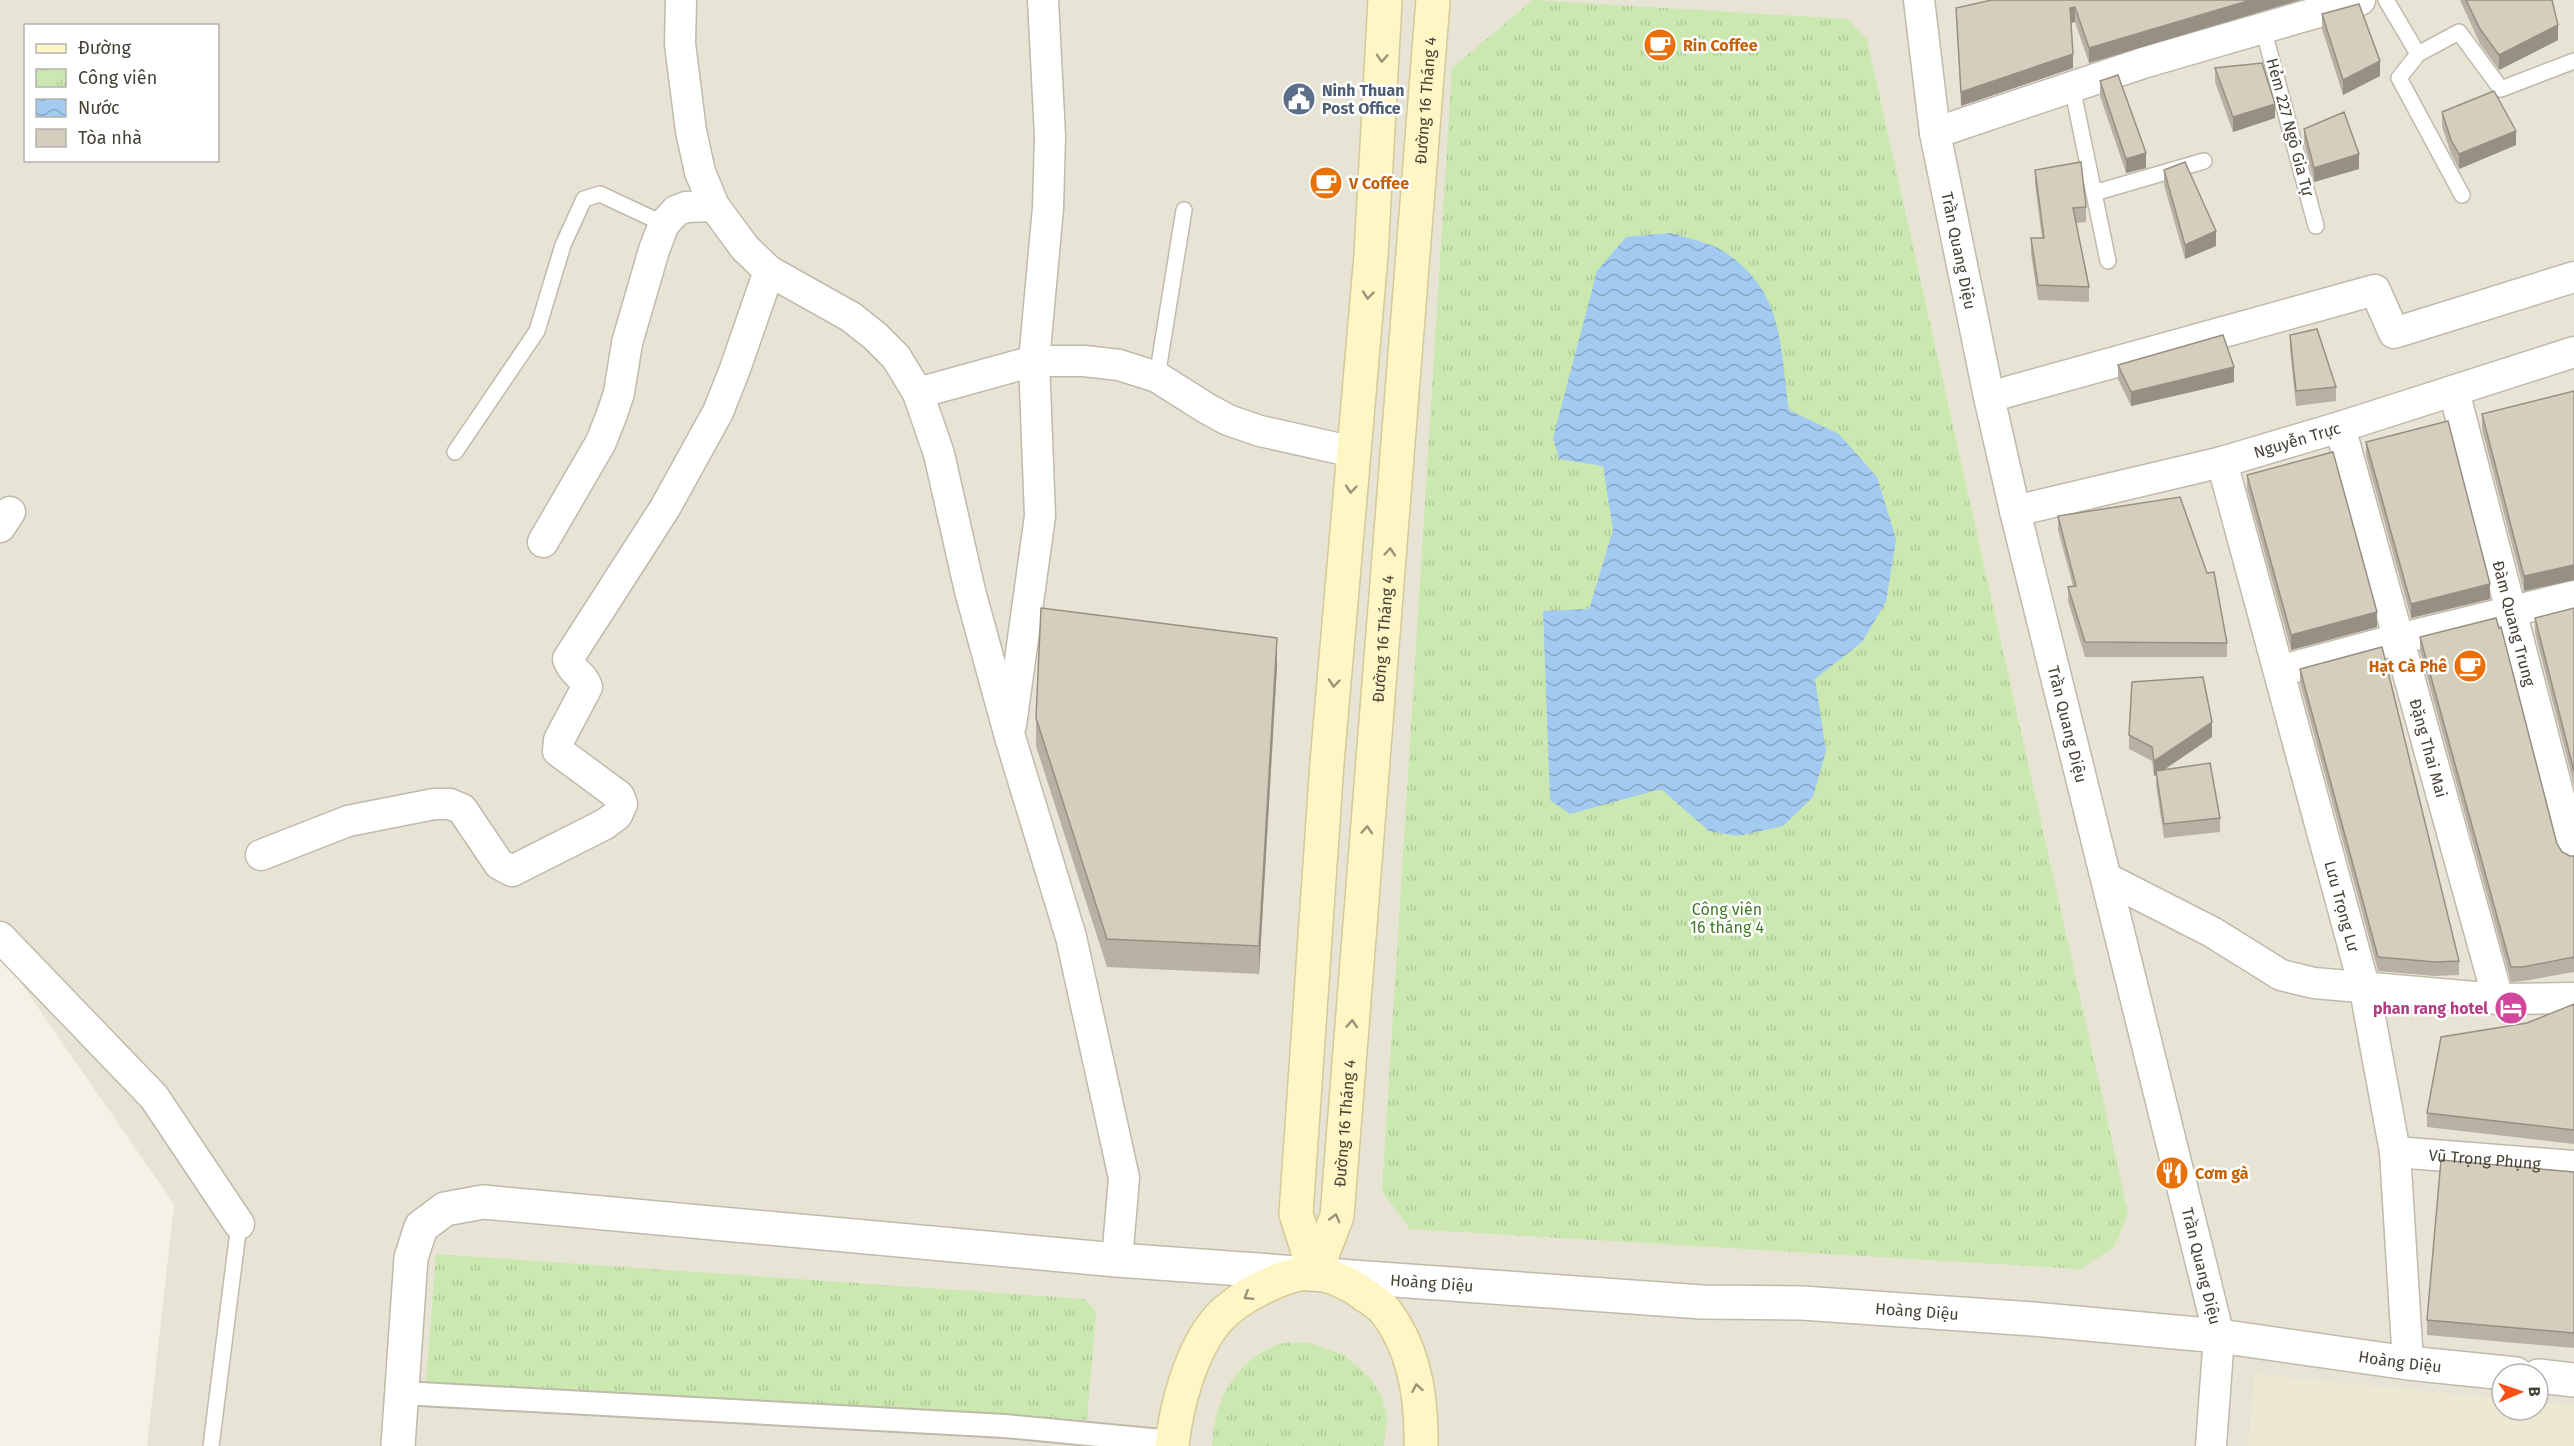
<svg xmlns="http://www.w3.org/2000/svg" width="2574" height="1446" font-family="'Fira Sans',sans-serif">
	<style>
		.residential { fill: #e8e4d5; fill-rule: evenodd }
		.education { fill: #ede8d1 }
		.park { fill: url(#park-tufts) }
		.water { fill: url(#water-waves) }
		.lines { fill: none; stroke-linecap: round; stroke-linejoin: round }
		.service-casing { stroke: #bfbaaa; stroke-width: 18 }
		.pedestrian-casing { stroke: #bfbaaa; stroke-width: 26 }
		.minor-casing { stroke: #bfbaaa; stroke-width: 33 }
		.tertiary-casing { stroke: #bfbaaa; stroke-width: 36 }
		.secondary-casing { stroke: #d4c997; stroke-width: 36 }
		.service { stroke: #fff; stroke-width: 15 }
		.pedestrian { stroke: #fff; stroke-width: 22 }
		.minor { stroke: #fff; stroke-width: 30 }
		.tertiary { stroke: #fff; stroke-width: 33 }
		.secondary { stroke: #fff6c6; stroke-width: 33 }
		.wall { fill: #b8b1a3 }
		.shaded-wall { fill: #969084 }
		.building { fill: #d6cebd; stroke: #969084; stroke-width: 1.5 }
		.oneway { stroke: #9a9377 }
		.labels { text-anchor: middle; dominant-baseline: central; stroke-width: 5; stroke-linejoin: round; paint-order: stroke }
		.food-label { font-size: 16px; font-weight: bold; fill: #c56008; stroke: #fff; text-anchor: start }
		.service-label { font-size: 16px; font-weight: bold; fill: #4e5e75; stroke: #fff; text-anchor: start }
		.street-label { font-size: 16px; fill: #474236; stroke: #fff }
		.park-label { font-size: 16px; fill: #407a28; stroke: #fff }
		.hotel-label { font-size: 16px; font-weight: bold; fill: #b23c85; stroke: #fff; text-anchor: end }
	</style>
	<defs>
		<pattern id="park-tufts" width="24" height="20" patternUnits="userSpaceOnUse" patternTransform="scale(1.5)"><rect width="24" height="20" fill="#cae8b0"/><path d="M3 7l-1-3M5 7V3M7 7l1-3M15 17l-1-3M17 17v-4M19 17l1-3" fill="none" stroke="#afc898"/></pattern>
		<pattern id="water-waves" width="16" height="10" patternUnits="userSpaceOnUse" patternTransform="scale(1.5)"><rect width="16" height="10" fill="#a3caf1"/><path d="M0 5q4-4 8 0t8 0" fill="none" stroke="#87a6c4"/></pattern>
	</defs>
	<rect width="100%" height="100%" fill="#f4f1e7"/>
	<!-- residential -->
	<path class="residential" d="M0,0h2574v1446h-2427l27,-242 -174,-251zM26,26h192v134h-192zM2502,1374h36v36h-36z"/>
	<!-- education -->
	<path class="education" d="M2255,1374l247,25v11h36v-8l36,4v40h-326z"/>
	<!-- park -->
	<path class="park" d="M1533,0l314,19 20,21 261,1173 -14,34 -33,22 -671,-40 -28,-38 70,-1123z
		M436,1254l649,45 11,13 -9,108 -661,-37z
		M1310,1343l34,12 25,22 12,18 6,21 -3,30h-172c3,-45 20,-83 65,-101 9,-4 23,-2 33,-2z"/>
	<!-- water -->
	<path class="water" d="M1671,233c16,5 37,9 52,18 62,40 56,94 66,159l50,24 38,43 19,62 -10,63 -24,40 -47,37 11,72 -13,46 -30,29 -45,10 -29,-5 -48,-42 -91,25 -20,-14 -7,-189 46,-2 24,-79 -10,-64 -44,-7 -6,-21 44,-167 29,-34z"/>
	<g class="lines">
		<!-- service casing -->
		<g class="service-casing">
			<path id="service" d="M2386,0l32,54 -19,24 63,117
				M2263,28l53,198
				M2418,54l41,-22 42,57 73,-28
				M2072,87l36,174
				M2094,193l110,-32
				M1157,377l27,-167
				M455,452l82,-121 26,-86 21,-46 16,-5 64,30
				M211,1446l28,-222"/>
		</g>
		<!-- pedestrian casing -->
		<g class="pedestrian-casing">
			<path id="pedestrian" d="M402,1393l603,33 167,16"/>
		</g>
		<!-- minor casing -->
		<g class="minor-casing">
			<g id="minor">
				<path d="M681,0l-1,44 11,87 9,41 14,34 31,42 24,23 82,46 24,19 21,21 22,36 21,61 31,137 40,146 61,200 53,241 -7,82"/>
				<path id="s1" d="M1919,0l16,133 54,264 26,114 204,825 -8,110"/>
				<path d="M1935,133l208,-70 217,-63"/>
				<path id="s2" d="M2454,391l120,463"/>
				<path d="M918,393l116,-32h50l35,4 38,12 49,31 22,12 32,11 94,21"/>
				<path d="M1989,397l386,-107 19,43 180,-56"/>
				<path id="s3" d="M2340,427l158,572"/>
				<path id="s4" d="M2222,462l143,528 30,162 13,211"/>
				<path id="s5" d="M2015,511l207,-49 118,-35 234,-75"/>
				<path d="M0,527l10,-15"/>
				<path d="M543,542l58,-100 11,-28 7,-21 8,-50 27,-93 10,-26 12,-13 10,-4 28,-1"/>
				<path d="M2279,671l119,-32 176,-43"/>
				<path d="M1011,725l29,-209 -6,-155 14,-153 2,-72 -7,-136"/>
				<path d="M261,855l87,-34 86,-17h16l12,5 37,55 13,7 93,-47 12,-9 5,-11 -3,-8 -61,-45 1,-11 28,-53c-4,-13 -15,-14 -19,-28l97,-151 53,-96 17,-43 34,-98"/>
				<path d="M2106,878l106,54 69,43 33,8 184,16 76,-1"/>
				<path d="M0,937l154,160 85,127"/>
				<path id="s6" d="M2395,1152l179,14"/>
			</g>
		</g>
		<!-- tertiary casing -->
		<g class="tertiary-casing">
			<g id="tertiary">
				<path d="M2538,1376l36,4"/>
				<path id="s7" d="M398,1446l13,-188 10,-31 24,-18 38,-7 634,58 585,42 100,1 231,16 186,17 189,27 108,11"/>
			</g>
		</g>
		<!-- secondary casing -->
		<g class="secondary-casing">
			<g id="secondary">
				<path id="s8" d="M1315,1273l22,-57 96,-1216"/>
				<path d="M1315,1273l-19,-59 31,-451 44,-508 14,-255"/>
				<path d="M1172,1446c4,-40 19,-96 46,-127 19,-21 68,-48 97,-46 17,2 37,12 50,22 7,5 16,10 21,17 29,38 36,88 35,134"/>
			</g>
		</g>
		<!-- service -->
		<use href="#service" class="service"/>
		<!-- pedestrian -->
		<use href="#pedestrian" class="pedestrian"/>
		<!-- minor -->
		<use href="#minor" class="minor"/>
		<!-- tertiary -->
		<use href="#tertiary" class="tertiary"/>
		<!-- secondary -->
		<use href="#secondary" class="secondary"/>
	</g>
	<!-- wall -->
	<path class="wall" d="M2300,0l-211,63 -14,-41 -4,1 2,45 -112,38 -5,-98z
		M2460,0h92l6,40 -59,30 -19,-26z
		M2322,14l58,62 -37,19 -21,-66z
		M2215,68l60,50 -42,14 -18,-50z
		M2100,81l46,87 -20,5 -26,-77z
		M2442,112l74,33 -57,24 -8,-15 -9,-28z
		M2304,129l55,40 -45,13 -10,-39z
		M2035,170l51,37v15l-10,1 13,64v15l-51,-2 -7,-47v-15h11l-7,-54z
		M2164,170l52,76 -31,13 -21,-74z
		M2290,335l46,52v14l-40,5 -6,-56z
		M2118,365l116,17 -103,24 -13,-27z
		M2574,391l-50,200 -42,-162v-15z
		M2366,442l124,157 -79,19 -45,-162z
		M2247,475l130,152 -86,23 -44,-161z
		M2058,516l169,127v14h-142l-17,-56v-14l5,-1 -15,-56z
		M2574,608v177l-39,-152v-15z
		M2420,637l142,215 8,4h4v116l-51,9 -12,1 -91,-331z
		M1277,666l-18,308 -152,-7 -71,-221v-28z
		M2300,669l159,292v14l-24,1 -57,-5 -78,-288z
		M2129,735l83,2 -48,33 56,48v14l-56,6 -8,-53v-10l-2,1 -2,-15 -23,-12z
		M2574,1004v140l-147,-17v-14z
		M2574,1172v176l-147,-13v-15z"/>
	<!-- shaded-wall -->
	<path class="shaded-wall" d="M2251,0h49l-211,63v-15z
		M2075,7v15l-5,1v-15z
		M2558,25v15l-59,30v-15z
		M2073,54v14l-112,38v-14z
		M2380,61v15l-37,19v-15z
		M2275,104v14l-42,14v-15z
		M2516,131v14l-57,24v-15z
		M2146,153v15l-20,5v-14z
		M2359,154v15l-45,13v-14z
		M2216,231v15l-31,13v-14z
		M2234,367v15l-103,24v-14z
		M2574,565v15l-50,11v-15z
		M2490,584v15l-79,19v-14z
		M2377,612v15l-86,23v-15z
		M1277,638v28l-18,308v-28z
		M2212,722v15l-56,38v-4v4l-2,1v-15z"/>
	<!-- building -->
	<path class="building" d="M1992,0h259l-162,48 -14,-41 -5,1 3,46 -112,38 -5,-84z
		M2466,0h86l6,25 -59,30 -19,-26z
		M2359,4l21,57 -37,19 -21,-66z
		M2262,63l13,41 -42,13 -18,-49z
		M2118,75l28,78 -20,6 -26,-78z
		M2494,91l22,40 -57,23 -8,-14 -9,-28z
		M2344,112l15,42 -45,14 -10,-39z
		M2081,162l5,45 -13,1 16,79 -51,-2 -7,-47h13l-9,-68z
		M2185,162l31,69 -31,14 -21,-75z
		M2317,329l19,58 -40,4 -6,-56z
		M2223,335l11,32 -103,25 -13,-27z
		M2574,391v174l-50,11 -42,-162z
		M2448,421l42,163 -79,20 -45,-162z
		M2333,452l44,160 -86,23 -44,-160z
		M2180,497l27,76 7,-1 13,71 -142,-1 -17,-55 8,-1 -18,-70z
		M1041,608l236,30 -18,308 -152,-7 -71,-221z
		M2574,608v163l-39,-153z
		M2496,618l3,10 2,-1 56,217 5,8 8,4h4v101l-51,10h-12l-91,-330z
		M2382,647l77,314 -24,1 -57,-5 -78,-288z
		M2203,677l9,45 -58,39 -2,-14 -23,-12 3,-53z
		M2210,763l10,55 -56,6 -8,-53z
		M2574,1004v126l-147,-17 14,-76 86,-14z
		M2441,1160l133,12v161l-147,-13z"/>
	<!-- one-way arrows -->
	<defs><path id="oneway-chevron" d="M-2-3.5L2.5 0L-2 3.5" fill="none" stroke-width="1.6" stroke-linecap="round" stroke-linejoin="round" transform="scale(1.5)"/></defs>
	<g class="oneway">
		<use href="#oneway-chevron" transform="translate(1382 58) rotate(93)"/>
		<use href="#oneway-chevron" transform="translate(1368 295) rotate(95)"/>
		<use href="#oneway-chevron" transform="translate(1351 489) rotate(95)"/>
		<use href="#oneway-chevron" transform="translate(1390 552) rotate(-85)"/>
		<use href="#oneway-chevron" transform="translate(1334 683) rotate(95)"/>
		<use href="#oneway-chevron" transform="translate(1367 830) rotate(-86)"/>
		<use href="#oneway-chevron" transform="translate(1352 1024) rotate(-86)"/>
		<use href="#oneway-chevron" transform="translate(1335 1218) rotate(-75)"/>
		<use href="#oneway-chevron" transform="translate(1248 1296) rotate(148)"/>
		<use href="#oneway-chevron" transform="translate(1417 1388) rotate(-100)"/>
	</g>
	<!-- icons -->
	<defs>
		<g id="cafe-disc" transform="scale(1.725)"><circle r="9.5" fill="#e8710a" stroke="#fff"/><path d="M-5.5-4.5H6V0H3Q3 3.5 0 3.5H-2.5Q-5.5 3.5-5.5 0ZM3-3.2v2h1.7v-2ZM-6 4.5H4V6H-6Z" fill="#fff"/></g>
		<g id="civic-disc" transform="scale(1.725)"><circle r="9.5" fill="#5c6f8a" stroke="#fff"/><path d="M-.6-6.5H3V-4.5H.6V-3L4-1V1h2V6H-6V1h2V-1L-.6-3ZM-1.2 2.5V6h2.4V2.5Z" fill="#fff"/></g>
		<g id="hotel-disc" transform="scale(1.725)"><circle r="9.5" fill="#d1479c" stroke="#fff"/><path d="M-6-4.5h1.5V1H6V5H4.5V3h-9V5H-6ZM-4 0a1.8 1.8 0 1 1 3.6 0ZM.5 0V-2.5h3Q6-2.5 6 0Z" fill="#fff"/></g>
		<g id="restaurant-disc" transform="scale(1.725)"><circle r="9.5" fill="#e8710a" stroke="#fff"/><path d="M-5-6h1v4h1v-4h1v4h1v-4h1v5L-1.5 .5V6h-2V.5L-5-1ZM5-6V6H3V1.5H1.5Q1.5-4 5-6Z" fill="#fff"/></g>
	</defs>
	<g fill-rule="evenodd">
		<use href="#cafe-disc" x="1660" y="45"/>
		<use href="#civic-disc" x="1299" y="99"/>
		<use href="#cafe-disc" x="1326" y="183"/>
		<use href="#cafe-disc" x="2470" y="666"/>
		<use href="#hotel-disc" x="2511" y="1008"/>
		<use href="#restaurant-disc" x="2172" y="1173"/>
	</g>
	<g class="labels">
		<!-- food labels -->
		<g class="food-label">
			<text x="1683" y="45">Rin Coffee</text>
			<text x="1349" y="183">V Coffee</text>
			<text x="2447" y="666" text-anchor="end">Hạt Cà Phê</text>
			<text x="2195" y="1173">Cơm gà</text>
		</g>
		<!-- service labels -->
		<g class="service-label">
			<text x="1322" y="90">Ninh Thuan<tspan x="1322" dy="18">Post Office</tspan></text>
		</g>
		<!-- street labels -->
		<g class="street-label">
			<text stroke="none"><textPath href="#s8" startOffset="1180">Đường 16 Tháng 4</textPath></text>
			<text transform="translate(2290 127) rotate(75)">Hẻm 227 Ngô Gia Tự</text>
			<text stroke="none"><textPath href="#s1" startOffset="254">Trần Quang Diệu</textPath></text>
			<text stroke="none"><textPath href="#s5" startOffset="291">Nguyễn Trực</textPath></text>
			<text stroke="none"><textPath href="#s2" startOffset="240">Đàm Quang Trung</textPath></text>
			<text stroke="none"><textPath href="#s8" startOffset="640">Đường 16 Tháng 4</textPath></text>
			<text stroke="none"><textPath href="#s1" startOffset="740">Trần Quang Diệu</textPath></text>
			<text stroke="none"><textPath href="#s3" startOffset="333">Đặng Thai Mai</textPath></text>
			<text stroke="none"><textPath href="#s4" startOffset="460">Lưu Trọng Lư</textPath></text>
			<text stroke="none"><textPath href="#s8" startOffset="154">Đường 16 Tháng 4</textPath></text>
			<text stroke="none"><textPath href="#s6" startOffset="90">Vũ Trọng Phụng</textPath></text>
			<text stroke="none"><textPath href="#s1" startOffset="1298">Trần Quang Diệu</textPath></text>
			<text stroke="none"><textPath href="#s7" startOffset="1242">Hoàng Diệu</textPath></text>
			<text stroke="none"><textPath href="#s7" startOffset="1728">Hoàng Diệu</textPath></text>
			<text stroke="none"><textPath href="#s7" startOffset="2214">Hoàng Diệu</textPath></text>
		</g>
		<!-- park labels -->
		<g class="park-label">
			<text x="1727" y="909">Công viên<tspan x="1727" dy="18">16 tháng 4</tspan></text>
		</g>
		<!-- hotel labels -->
		<g class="hotel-label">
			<text x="2488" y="1008">phan rang hotel</text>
		</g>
	</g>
	<!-- legend -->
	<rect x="24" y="24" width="195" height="138" fill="#ffffff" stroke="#b5b3af" stroke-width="1.5"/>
	<rect x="36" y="44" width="30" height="9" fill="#fff6c6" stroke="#b5b3af" stroke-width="1.5"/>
	<text x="78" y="54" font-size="18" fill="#474236">Đường</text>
	<rect x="36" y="69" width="30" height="18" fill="url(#park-tufts)" stroke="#b5b3af" stroke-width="1.5"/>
	<text x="78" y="84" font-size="18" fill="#474236">Công viên</text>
	<rect x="36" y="99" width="30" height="18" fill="url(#water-waves)" stroke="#b5b3af" stroke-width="1.5"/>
	<text x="78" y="114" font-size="18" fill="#474236">Nước</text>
	<rect x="36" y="129" width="30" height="18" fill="#d6cebd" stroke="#b5b3af" stroke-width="1.5"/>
	<text x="78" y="144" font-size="18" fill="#474236">Tòa nhà</text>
	<!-- north arrow -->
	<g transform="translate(2520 1392) rotate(88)"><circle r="28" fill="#ffffff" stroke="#b5b3af" stroke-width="1.5"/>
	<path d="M0-4.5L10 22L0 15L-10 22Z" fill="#fc4e16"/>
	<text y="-9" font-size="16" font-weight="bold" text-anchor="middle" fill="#474236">B</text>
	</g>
</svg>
